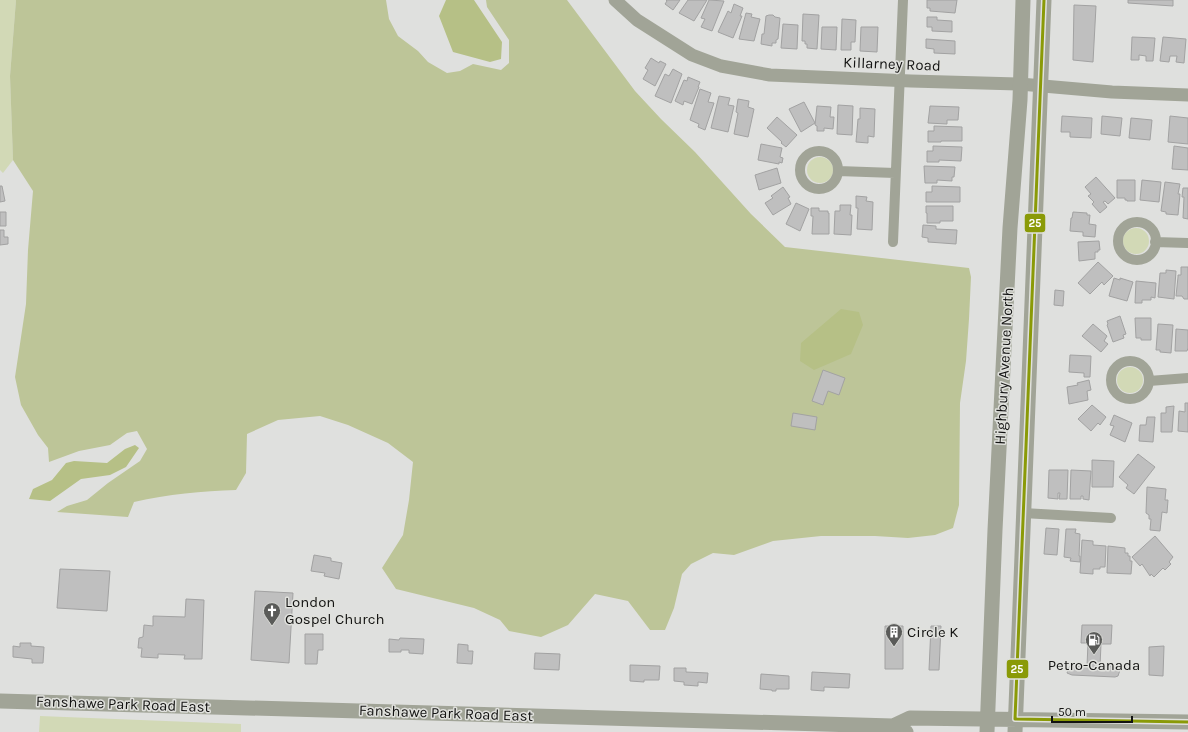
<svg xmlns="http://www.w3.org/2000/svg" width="1188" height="732" font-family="Karla,sans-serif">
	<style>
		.green { fill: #d2d9b6 }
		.forest { fill: #bdc598 }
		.water { fill: #b6c086 }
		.building { fill: #bfbfbf; stroke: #a2a2a2 }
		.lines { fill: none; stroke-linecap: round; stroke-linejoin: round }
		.minor { stroke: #a1a497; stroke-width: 10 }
		.tertiary { stroke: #a1a497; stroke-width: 13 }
		.secondary { stroke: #a1a497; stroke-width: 15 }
		.bus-1-casing { stroke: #e0e1dd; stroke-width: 6 }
		.bus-1 { stroke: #8a9a07; stroke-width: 3 }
		.labels { text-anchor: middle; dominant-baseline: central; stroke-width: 3; stroke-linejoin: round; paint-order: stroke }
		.street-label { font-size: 15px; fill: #131312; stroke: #e0e1dd }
		.poi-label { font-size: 15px; fill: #131312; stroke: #e0e1dd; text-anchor: start }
		.line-badge { stroke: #e0e1dd; stroke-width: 1.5 }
		.badge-label { font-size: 11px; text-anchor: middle; font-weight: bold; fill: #fff }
	</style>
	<rect width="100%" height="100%" fill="#dfe0de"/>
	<!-- green -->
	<path class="green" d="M0,0h16l-6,76 3,84 -10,13 -3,-3z
		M807 170a13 13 0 1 1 26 0a13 13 0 1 1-26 0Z
		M1123 241a13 13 0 1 1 26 0a13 13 0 1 1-26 0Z
		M1117 380a13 13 0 1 1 26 0a13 13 0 1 1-26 0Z
		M40,716l201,8v8h-202z"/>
	<!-- forest -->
	<path class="forest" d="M16,0h370l3,19 9,17 20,15 10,11 19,11 13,-2 13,-7 28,6 8,-7v-23l-22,-33 -1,-7h81l68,91 26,28 34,33 56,62 34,33 184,21 2,9 -2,42 -3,42 -6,42 -1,102 -6,23 -18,7 -27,3 -33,-2h-54l-48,5 -39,14 -21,-2 -22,11 -9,10 -8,34 -9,22h-15l-22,-29 -33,-7 -27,31 -27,12 -32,-6 -9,-11 -26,-12 -78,-19 -14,-21 21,-33 6,-35 4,-38 -25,-19 -40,-18 -28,-9 -42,4 -31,14 -1,39 -10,17c-34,1 -68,4 -102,12l-6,15 -71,-5 10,-6 20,-6 21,-17 32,-22 7,-12 -10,-18 -10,2 -17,12 -31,6 -30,11 -1,-14 -10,-13 -17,-30 -6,-28 11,-73 2,-54 5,-59 -20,-31 -3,-84z"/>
	<!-- water -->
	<path class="water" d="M446,0h28l28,42 -1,17 -11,3 -37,-10 -14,-36z
		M841,309l18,3 4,13 -12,29 -37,16 -14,-9 1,-18z
		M135,445l4,3 -13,19 -16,8 -29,4 -31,22 -21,-2 4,-10 19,-9 14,-17 8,-2 33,2 18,-14z"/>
	<!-- building -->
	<path class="building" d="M666,0h14l-7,10 -8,-6 2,-3z
		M688,0h19l-13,21 -15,-8z
		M709,0l15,1 -12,30 -11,-4 4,-8 -4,-1z
		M927,0h30l-2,13 -25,-2v-3h-3z
		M1128,0h45v6l-45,-3z
		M734,4l9,4 -3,8h2l-9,22 -15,-6 10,-21 3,2z
		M1074,5l22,1 -3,56 -20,-2z
		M746,13l6,1 -1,3 9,2 -6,22 -15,-2z
		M803,14l16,1 -2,34 -10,-1v-4h-2v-3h-3z
		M769,15h4l2,2 5,1 -2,21 -2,1v3h-4v3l-11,-2 1,-10h2l2,-18z
		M927,17h10v3l15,1v11l-20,-1v-4h-5z
		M842,19l14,1 -1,22h-4v8h-10z
		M783,24l15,1 -1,24 -16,-1z
		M822,27h15l-1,23 -15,-1z
		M861,27h17l-1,25 -17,-1z
		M1132,37l23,1 -2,23h-7v-5l-7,-1v5h-8z
		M1163,37l23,2 -2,24 -8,-1 1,-6h-7l-1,6 -9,-1z
		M926,39l29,2v13l-21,-1v-4l-8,-1z
		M651,58l8,5 1,-2 6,3 -11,22 -12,-7 5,-9 -3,-2z
		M673,69l9,5 -11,29 -16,-7 10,-22 4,2z
		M688,77l12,5 -2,5h1l-7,17 -8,-3 -1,4 -8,-4 9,-21 3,1z
		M700,89l11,4 -3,9 6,1 -9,27 -7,-3 1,-3 -9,-4z
		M719,96l11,2 -2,7 6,1 -6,26 -17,-4z
		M738,99l11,2 -1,6 6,2 -6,28 -14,-3 4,-21 -2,-1z
		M804,102l11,21 -14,9 -12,-23z
		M838,105l15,1 -1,29 -15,-1z
		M817,106l14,1 -1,10h4l-1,12 -9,-1v3h-7v-5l-2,-1z
		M930,106l29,1 -1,13h-11v4l-19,-1z
		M860,108l15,1 -1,28 -6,-1v7l-12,-1 2,-23h2z
		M1062,116l30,2 -1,20 -21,-1v-5h-9z
		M1102,116l20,2 -2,18 -19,-2z
		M1170,116l18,2v26l-20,-2z
		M777,117l20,18 -11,12 -5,-4 1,-1 -15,-14z
		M1131,118l21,2 -2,20 -21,-2z
		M934,126l28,1v14h-21v1h-13v-11h6z
		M761,144l21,4 -2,9 3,1 -1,5 -3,-1v2l-21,-4z
		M933,146l29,1 -1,14 -22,-1v2h-12v-11h6z
		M1174,146l14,2v22l-16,-1z
		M924,166l31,1 -1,10h-2v4l-15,-1v3h-12z
		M777,168l4,15 -22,7 -4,-15z
		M1096,177l19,21 -7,6 -3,-3 -2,1 4,5 -7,6 -8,-9 2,-2 -6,-6 3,-2 -6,-7z
		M1117,180h18v21h-8v-1h-2v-2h-8z
		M1142,180l19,2 -2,20 -19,-2z
		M1165,182l15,2 -2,10h2l-2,21 -12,-1v-2l-5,-1z
		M0,186h2l3,15 -5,1z
		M932,186l28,1v15h-34v-10h6z
		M783,187l7,10 -2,1 3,6 -18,11 -8,-12 8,-5 -2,-2z
		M1183,188h5v31l-5,-1 1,-21h-2z
		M856,196l11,1 -1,4 7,1 -1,28 -15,-1 1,-21h-2z
		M796,203l13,6 -9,22 -14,-7z
		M840,205h11l-1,10h2l-1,20 -17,-1 1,-23h5z
		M926,206h27v15h-13v2h-13v-10h-1z
		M811,208h8v3h9v2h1v21h-17l1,-18h-2z
		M0,212h6v14h-6z
		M1073,212l14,1v2h3l-1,9 7,1 -1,12 -12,-1v-4l-13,-1 1,-13h1z
		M923,225l13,1v3l21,1 -1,14 -28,-2v-4l-6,-1z
		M0,230h4v7h4v7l-8,1z
		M1099,241l1,9h-2v2h-3v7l-16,2 -1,-19z
		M1098,262l15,14 -9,9 -2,-3 -12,12 -12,-11z
		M1181,267h7v32h-4l-2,-3h-6l2,-19v-2h3z
		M1166,270l10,1 -2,28 -16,-2 2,-24h6z
		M1114,278l6,2v-2l13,4 -6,19 -18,-5z
		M1136,281l20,2 -1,15 -4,-1v3h-9v3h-7z
		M1055,290l9,1 -1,15 -9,-1z
		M1120,316l6,18 -3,1 1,3 -11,4 -6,-17 1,-1 -1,-3z
		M1135,318h16v22h-10v-2h-5z
		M1093,324l14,12 -3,5 4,3 -7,8 -19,-16z
		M1158,324l15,1 -2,28 -11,-1v-2h-4z
		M1176,329l12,1v18l-1,3h-12z
		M1070,355l21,1 -1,21h-6v-4l-15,-1z
		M823,370l22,8 -6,17 -11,-4 -5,14 -11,-4z
		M1089,380l2,10 -4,1 1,9 -19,4 -2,-17 11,-2 -1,-2z
		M1185,403h3v29l-10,-1 1,-20 6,1z
		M1092,405l14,12 -6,8 -2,-2 -7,8 -13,-12z
		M1174,406l-2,26h-11v-19h5v-6z
		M793,413l24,4 -2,13 -24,-4z
		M1114,415l18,8 -7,19 -15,-7 4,-9 -4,-1z
		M1147,417h8l-2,25 -14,-1 1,-16h6z
		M1138,454l17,13 -21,27 -8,-6 2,-3 -9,-8z
		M1092,460l22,1 -1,26h-21z
		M1049,470h19l-1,29h-8l1,-6h-2v6l-10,-1z
		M1071,470l20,1 -2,29 -6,-1v-3h-2v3h-11z
		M1147,487l19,2 -1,11h3l-1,13 -5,-1 -2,19 -10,-1 1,-11h-2v-4l-3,-2z
		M1046,528l13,1 -2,26 -13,-1z
		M1066,529h10l-1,4 5,1 -1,22h1v6l-10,-1 1,-3 -7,-1z
		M1155,536l18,21 -4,5 2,2 -6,6 -2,-2 -9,9 -3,-3 -1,2 -8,-12 -2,2 -8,-9z
		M1082,540l11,1v4l13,1 -1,21h-5v2h-7v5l-13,-1z
		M1108,546l17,2v5h3v3h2v5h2l-1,13 -24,-1z
		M314,555l17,3v3l11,2 -3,16 -15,-3 1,-3 -14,-2z
		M60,569l50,2 -3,40 -50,-3z
		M255,591l38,2 -4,70 -38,-3z
		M186,599l18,1 -2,59h-18l1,-4 -27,-1v4l-17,-1 1,-9h-4l1,-10 4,-1 1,-12 9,1v-10l32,1z
		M1082,625h30l-1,19h-10l-1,22h17l3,4 -2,6 -3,1 -43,-2 -5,-2 2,-6 18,-1 1,-23h-7z
		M885,626h18v43h-18z
		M931,626h10l-2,44h-10z
		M305,634h18v16h-5l-1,14h-12z
		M400,638l24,1 -1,15 -14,-1v-3h-8v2h-12v-13l10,1z
		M20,643h11v3l13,1 -1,16h-11v-4l-19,-2v-11l7,1z
		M458,644l10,1v6h5l-1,13 -15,-1z
		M1164,646l-1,30 -14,-1v-28z
		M535,653l25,1 -1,16 -25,-1z
		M630,665l30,1 -1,14h-15v2l-14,-1z
		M674,668h12v4l22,1 -1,10 -9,-1v4l-14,-1v-3l-10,-1z
		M812,672l38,2 -1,14 -25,-1v4l-13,-1z
		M761,674l28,2v13h-13v2h-4v-1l-12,-1z"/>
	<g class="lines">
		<!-- minor -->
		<path class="minor" d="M800 170a19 19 0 1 1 38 0a19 19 0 1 1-38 0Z
			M838,171l57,2
			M1118 241a19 19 0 1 1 38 0a19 19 0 1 1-38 0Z
			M893,242l10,-242
			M1155,242l33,1
			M1111 380a19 19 0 1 1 38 0a19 19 0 1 1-38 0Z
			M1149,381l39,-3
			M1023,513l88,5"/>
		<!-- tertiary -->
		<path class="tertiary" d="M615,0l22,20 55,35 29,11 49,9 141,6 109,3 92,8 76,3"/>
		<!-- secondary -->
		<path class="secondary" d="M0,701l893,25 13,6
			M893,726l17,-8 278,4
			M987,732l8,-202 15,-302 10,-128 3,-100
			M1015,732l29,-732"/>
		<!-- bus-1 casing -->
		<g class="bus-1-casing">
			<path id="bus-1" d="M1044,0l-29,719 173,3"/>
		</g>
		<!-- bus-1 -->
		<use href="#bus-1" class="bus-1"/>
	</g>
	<!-- icons -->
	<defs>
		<g id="church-pin" transform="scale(0.9)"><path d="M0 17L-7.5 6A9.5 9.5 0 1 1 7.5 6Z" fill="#5a5b59" stroke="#e0e1dd"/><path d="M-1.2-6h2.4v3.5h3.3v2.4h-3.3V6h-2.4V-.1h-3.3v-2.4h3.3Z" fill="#fff"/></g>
		<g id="building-pin" transform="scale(0.9)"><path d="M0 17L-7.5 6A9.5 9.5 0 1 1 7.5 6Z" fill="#5a5b59" stroke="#e0e1dd"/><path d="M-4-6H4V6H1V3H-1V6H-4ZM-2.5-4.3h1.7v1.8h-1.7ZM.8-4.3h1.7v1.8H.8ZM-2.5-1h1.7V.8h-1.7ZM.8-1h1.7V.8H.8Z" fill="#fff"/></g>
		<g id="fuel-pin" transform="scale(0.9)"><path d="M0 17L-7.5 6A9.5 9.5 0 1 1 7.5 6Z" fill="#5a5b59" stroke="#e0e1dd"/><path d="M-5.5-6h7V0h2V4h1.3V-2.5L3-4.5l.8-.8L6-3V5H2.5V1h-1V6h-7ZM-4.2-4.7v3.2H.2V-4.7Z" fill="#fff"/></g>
	</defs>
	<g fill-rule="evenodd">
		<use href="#church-pin" x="272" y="611"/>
		<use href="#building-pin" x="894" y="632"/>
		<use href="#fuel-pin" x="1094" y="640"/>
	</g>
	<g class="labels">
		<!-- street labels -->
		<g class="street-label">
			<text transform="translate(892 64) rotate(2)">Killarney Road</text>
			<text transform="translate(1004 366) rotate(-87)">Highbury Avenue North</text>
			<text transform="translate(123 704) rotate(2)">Fanshawe Park Road East</text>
			<text transform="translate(446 713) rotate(2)">Fanshawe Park Road East</text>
		</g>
		<!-- poi labels -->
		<g class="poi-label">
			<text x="285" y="602">London<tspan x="285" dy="17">Gospel Church</tspan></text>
			<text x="907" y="632">Circle K</text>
			<text x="1094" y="665" text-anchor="middle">Petro-Canada</text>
		</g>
	</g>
	<g class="line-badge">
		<rect x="1024" y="213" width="22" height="20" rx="4" fill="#8a9a07"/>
		<rect x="1006" y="659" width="23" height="20" rx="4" fill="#8a9a07"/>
	</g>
	<g class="badge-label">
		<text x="1035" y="227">25</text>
		<text x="1017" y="673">25</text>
	</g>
	<!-- scale -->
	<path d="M1052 716v6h80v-6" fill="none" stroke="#131312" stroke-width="2"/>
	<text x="1058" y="716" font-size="12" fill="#131312" stroke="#e0e1dd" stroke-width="3" paint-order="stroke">50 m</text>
</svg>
